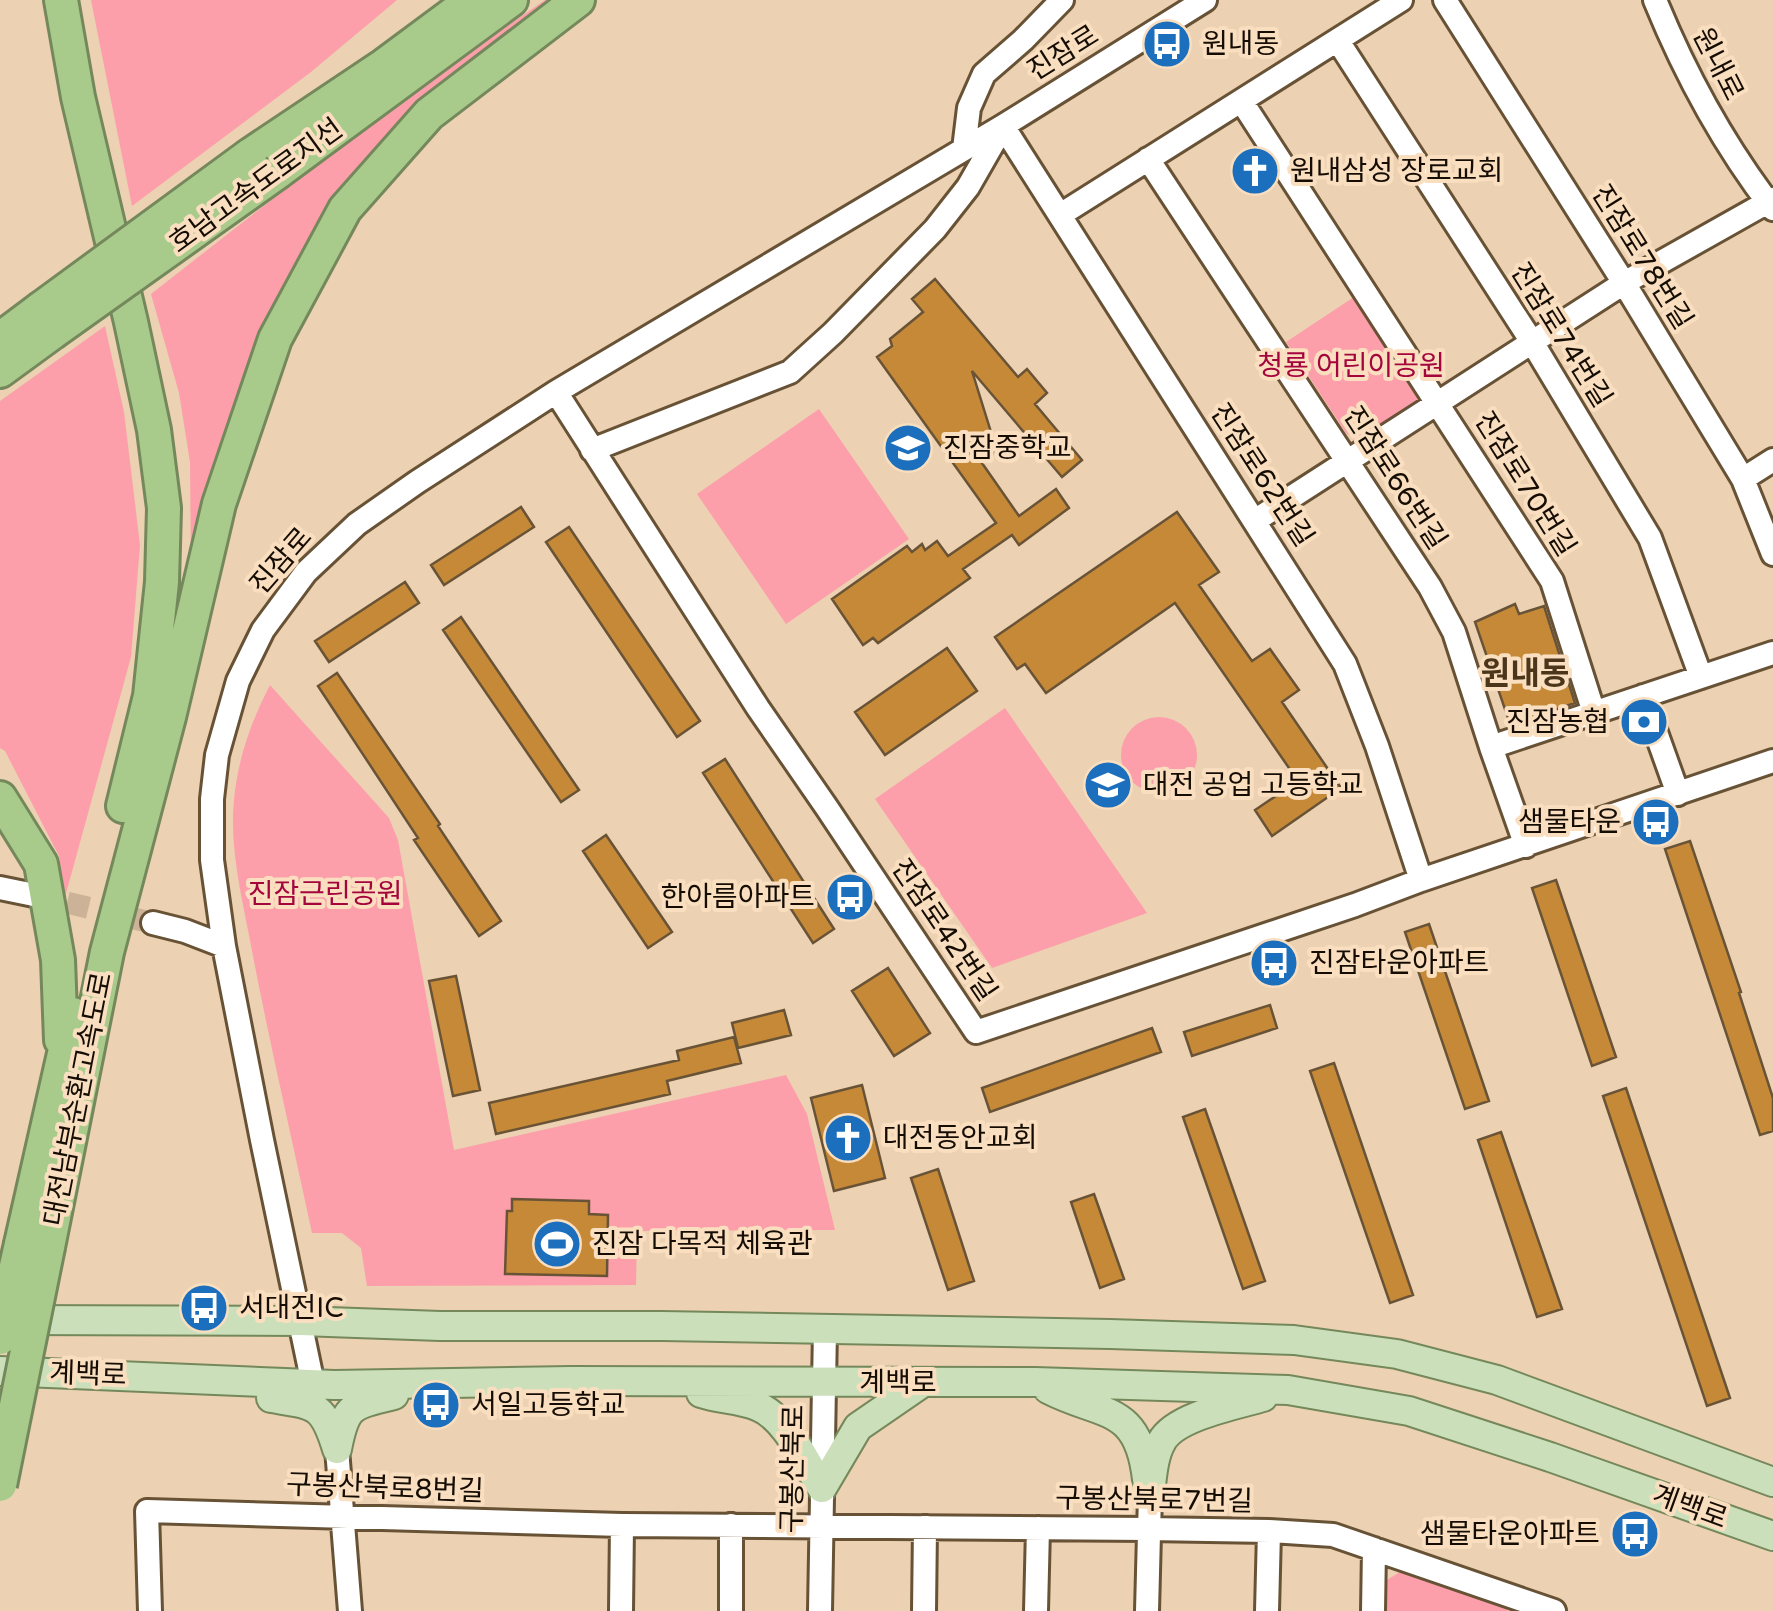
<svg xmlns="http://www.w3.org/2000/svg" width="1773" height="1611" font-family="'Varela Round','Noto Sans KR',sans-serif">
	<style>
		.green { fill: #fc9fab }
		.building { fill: #c58937; stroke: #695337; stroke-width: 2.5 }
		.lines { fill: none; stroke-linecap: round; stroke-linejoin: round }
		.minor-tunnel { stroke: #ccb398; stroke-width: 22; stroke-dasharray: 22 11; stroke-linecap: butt }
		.minor-casing { stroke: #685236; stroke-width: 28 }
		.major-casing { stroke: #75885c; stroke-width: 32 }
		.highway-casing { stroke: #75885c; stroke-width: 38 }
		.minor { stroke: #fff; stroke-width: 22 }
		.major { stroke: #cbe0ba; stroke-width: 28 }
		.highway { stroke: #a8cb8c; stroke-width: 32 }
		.highway-bridge-casing { stroke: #75885c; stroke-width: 38; stroke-linecap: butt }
		.highway-bridge { stroke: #a8cb8c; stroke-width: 32 }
		.labels { text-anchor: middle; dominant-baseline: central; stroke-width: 8; stroke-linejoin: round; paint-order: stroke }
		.poi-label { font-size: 28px; fill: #150c03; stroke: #f9debf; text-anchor: start }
		.street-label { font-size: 28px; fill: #150c03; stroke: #f9debf }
		.park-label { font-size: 28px; fill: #a4053d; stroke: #f9debf }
		.quarter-label { font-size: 32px; font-weight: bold; fill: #4b361b; stroke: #f9debf }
	</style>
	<rect width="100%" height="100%" fill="#ecd1b2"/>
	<!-- green -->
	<path class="green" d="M91,0h306l-86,72 -179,134z
		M545,0h3l-120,101 -56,61 -75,101 -48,97 -31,94 -27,115 -1,-107 -11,-69 -28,-99 243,-190z
		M1354,297l67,101 -65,42 -10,-7 -60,-91z
		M105,326l19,86 16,133 -9,112 -66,240 -6,-41 -54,-105 -5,-3v-347z
		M819,409l90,130 -123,85 -89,-130z
		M270,685l119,133 9,22 56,310 332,-75 21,39 28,116 -198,1 -1,54 -269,1 -6,-38 -19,-15h-30c-20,-94 -42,-188 -60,-282 -9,-50 -23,-100 -18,-151 4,-42 17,-78 36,-115z
		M1005,708l142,205 -155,55 -117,-169z
		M1121 755a38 38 0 1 1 76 0a38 38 0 1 1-76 0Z
		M1403,1570l101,36 4,5h-122l1,-31z"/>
	<!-- building -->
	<path class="building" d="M1256,151l17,26 -24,14 -15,-25z
		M935,279l83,98 9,-8 20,24 -12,11 47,56 -20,17 -90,-106 23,74 -3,11 -10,7 37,53 37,-27 13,19 -50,37 -7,-10 -49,34 7,9 -92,65 -5,-5 -10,7 -31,-46 75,-53 5,6 10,-8 3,6 12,-9 11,15 48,-33 -119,-166 15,-11 -2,-7 33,-27 -11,-13z
		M521,507l13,20 -90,58 -13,-20z
		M1177,512l42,60 -20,13 53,76 18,-12 29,41 -17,12 59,86 -69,48 -17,-26 43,-29 -123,-178 -129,90 -21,-29 -8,5 -22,-32z
		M569,527l131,194 -23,16 -131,-195z
		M405,582l14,21 -90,59 -14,-21z
		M1515,604l4,10 25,-8 31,97 -53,18 -2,-4 -11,4 -34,-99z
		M461,617l118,173 -18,12 -118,-172z
		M947,648l30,43 -92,64 -30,-43z
		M337,673l103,151 -2,2 63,95 -22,15 -65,-96 4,-2 -100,-152z
		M725,759l109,170 -21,14 -110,-170z
		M606,835l66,97 -24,16 -65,-97z
		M1690,841l51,151 -2,1 34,105v33l-13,4 -95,-286z
		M1556,880l60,177 -24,9 -60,-178z
		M1429,924l60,177 -24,8 -60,-177z
		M888,968l42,65 -36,23 -42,-65z
		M456,976l24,114 -27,6 -24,-115z
		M1270,1005l7,23 -85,28 -8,-24z
		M784,1010l7,25 -53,13 -6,-25z
		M1152,1028l9,24 -171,60 -8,-24z
		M734,1037l7,26 -74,18 3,13 -174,40 -7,-31 190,-43 -2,-9z
		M1334,1063l79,232 -23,8 -80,-232z
		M862,1085l23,93 -51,13 -23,-93z
		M1626,1088l104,310 -23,8 -104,-310z
		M1205,1109l60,172 -22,8 -60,-172z
		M1501,1132l61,177 -25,8 -59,-177z
		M938,1169l36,112 -26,9 -37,-112z
		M1094,1194l30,85 -24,9 -29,-86z
		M512,1199l77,2v13l19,1 -1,61 -102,-2 2,-63h5z"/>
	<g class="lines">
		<!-- minor-tunnel -->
		<path class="minor-tunnel" d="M35,895l118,28"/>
		<!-- minor casing -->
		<g class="minor-casing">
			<path id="minor" d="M1445,0l179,283 119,196 30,75
				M1655,0c31,76 68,144 118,209
				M1338,41l194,301 118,196 51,139
				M1242,102l310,479 42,132
				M964,149l5,-41 15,-34 39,-34 39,-40
				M1148,159l282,428 24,45 37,115 35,99
				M1060,215l341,-215
				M556,392l202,316 69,100 149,224 379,-127 66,-25 352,-119
				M592,450l198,-78 43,-39 102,-104 33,-42 35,-61 342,538 32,82 44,134
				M1743,479l30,-19
				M1256,520l368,-237 149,-84
				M1643,696l35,98
				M1491,747l282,-94
				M0,888l34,7
				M153,923l32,8 39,15
				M313,1384l-51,-244 -38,-194 -12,-86v-61l5,-44 21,-74 25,-51 43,-58 51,-48 60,-42 139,-90 447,-266 202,-126
				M337,1449l13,162
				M150,1611l-3,-100 475,14 526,4 121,2 64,4 221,76
				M621,1611l1,-86
				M731,1611v-86
				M820,1611l5,-282
				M924,1611l1,-84
				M1036,1611l2,-83
				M1147,1611l3,-116
				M1267,1611l2,-80
				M1373,1611l1,-62"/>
		</g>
		<!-- major casing -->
		<g class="major-casing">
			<path id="major" d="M11,1320l290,1 139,5h222l448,8 184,6 103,14 100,26 276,102
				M0,1371l334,14 237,-4 464,1 253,8 121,21 141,46 223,79
				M1048,1389c54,28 90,14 99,90
				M701,1393c18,6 38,6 56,13 29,11 48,56 65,82l36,-61 64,-44
				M271,1398c44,7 52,5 66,51
				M337,1449c9,-46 15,-43 57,-54
				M1150,1495c2,-17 3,-39 12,-54 14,-25 74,-36 101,-44"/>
		</g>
		<!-- highway casing -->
		<g class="highway-casing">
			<path id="highway" d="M61,0l17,97 53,225 23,108 10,78 -2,74 -12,114 -27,110
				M250,155l133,-89 89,-66
				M278,172l233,-172
				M0,339l40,-30
				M0,371l52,-38
				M0,798l41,66 17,96 3,80
				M21,1244l52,-230
				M48,1247l59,-295 62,-235 50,-213 56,-165 70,-130 84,-95 149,-114"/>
		</g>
		<!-- minor -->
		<use href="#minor" class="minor"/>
		<!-- major -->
		<use href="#major" class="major"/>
		<!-- highway -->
		<use href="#highway" class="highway"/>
		<!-- highway-bridge casing -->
		<g class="highway-bridge-casing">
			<path id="highway-bridge" d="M40,309l210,-154
				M52,333l226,-161
				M0,1338l21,-94
				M0,1485l48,-238"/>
		</g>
		<!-- highway-bridge -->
		<use href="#highway-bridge" class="highway-bridge"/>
	</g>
	<!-- icons -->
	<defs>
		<g id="bus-disc" transform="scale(2.5)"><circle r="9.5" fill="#1c6fbd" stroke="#f9debf"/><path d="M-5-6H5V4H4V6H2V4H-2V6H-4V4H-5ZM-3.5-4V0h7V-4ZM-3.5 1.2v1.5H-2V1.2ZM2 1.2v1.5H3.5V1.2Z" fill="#fff"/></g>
		<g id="church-disc" transform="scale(2.5)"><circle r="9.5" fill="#1c6fbd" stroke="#f9debf"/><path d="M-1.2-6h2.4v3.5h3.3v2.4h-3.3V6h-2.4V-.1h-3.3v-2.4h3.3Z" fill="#fff"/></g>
		<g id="school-disc" transform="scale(2.5)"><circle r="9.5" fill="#1c6fbd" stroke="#f9debf"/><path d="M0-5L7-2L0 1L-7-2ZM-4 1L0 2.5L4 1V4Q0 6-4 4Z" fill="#fff"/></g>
		<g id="bank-disc" transform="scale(2.5)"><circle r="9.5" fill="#1c6fbd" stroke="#f9debf"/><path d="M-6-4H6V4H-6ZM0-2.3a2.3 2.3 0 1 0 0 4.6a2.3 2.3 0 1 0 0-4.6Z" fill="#fff"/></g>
		<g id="stadium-disc" transform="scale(2.5)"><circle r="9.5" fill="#1c6fbd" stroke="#f9debf"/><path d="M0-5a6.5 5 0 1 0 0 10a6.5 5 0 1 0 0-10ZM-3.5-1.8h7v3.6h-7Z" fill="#fff"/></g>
	</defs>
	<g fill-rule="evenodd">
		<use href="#bus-disc" x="1167" y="44"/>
		<use href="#church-disc" x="1255" y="171"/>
		<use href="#school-disc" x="908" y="448"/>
		<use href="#bank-disc" x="1644" y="722"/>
		<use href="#school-disc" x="1108" y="785"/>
		<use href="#bus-disc" x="1656" y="822"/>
		<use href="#bus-disc" x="850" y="897"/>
		<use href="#bus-disc" x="1274" y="963"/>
		<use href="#church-disc" x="848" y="1138"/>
		<use href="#stadium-disc" x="557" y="1244"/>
		<use href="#bus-disc" x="204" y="1308"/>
		<use href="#bus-disc" x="436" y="1405"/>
		<use href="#bus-disc" x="1635" y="1534"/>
	</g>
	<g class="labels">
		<!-- poi labels -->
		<g class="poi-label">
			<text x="1202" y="44">원내동</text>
			<text x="1290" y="171">원내삼성 장로교회</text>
			<text x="943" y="448">진잠중학교</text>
			<text x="1609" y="722" text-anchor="end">진잠농협</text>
			<text x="1143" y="785">대전 공업 고등학교</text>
			<text x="1621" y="822" text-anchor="end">샘물타운</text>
			<text x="815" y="897" text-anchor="end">한아름아파트</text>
			<text x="1309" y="963">진잠타운아파트</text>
			<text x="883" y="1138">대전동안교회</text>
			<text x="592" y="1244">진잠 다목적 체육관</text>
			<text x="239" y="1308">서대전IC</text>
			<text x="471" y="1405">서일고등학교</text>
			<text x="1600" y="1534" text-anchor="end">샘물타운아파트</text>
		</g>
		<!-- street labels -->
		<g class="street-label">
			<text transform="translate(1063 53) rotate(-32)">진잠로</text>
			<text transform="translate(1718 64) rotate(63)">원내로</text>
			<text transform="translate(256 186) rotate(-36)">호남고속도로지선</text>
			<text transform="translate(1642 257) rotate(58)">진잠로78번길</text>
			<text transform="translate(1561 335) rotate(58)">진잠로74번길</text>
			<text transform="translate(1262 475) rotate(57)">진잠로62번길</text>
			<text transform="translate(1395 478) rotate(57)">진잠로66번길</text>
			<text transform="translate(1525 484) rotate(58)">진잠로70번길</text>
			<text transform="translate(281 561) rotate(-49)">진잠로</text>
			<text transform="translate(944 930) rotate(56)">진잠로42번길</text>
			<text transform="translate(78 1099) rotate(-79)">대전남부순환고속도로</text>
			<text transform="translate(88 1374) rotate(2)">계백로</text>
			<text x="898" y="1383">계백로</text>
			<text transform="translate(793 1469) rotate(-89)">구봉산북로</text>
			<text transform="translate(385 1488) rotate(2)">구봉산북로8번길</text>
			<text transform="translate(1154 1500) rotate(1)">구봉산북로7번길</text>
			<text transform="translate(1690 1507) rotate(20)">계백로</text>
		</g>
		<!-- park labels -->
		<g class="park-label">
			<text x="1351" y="366">청룡 어린이공원</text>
			<text x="325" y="894">진잠근린공원</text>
		</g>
		<!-- quarter labels -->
		<g class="quarter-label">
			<text x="1525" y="674">원내동</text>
		</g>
	</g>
</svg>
